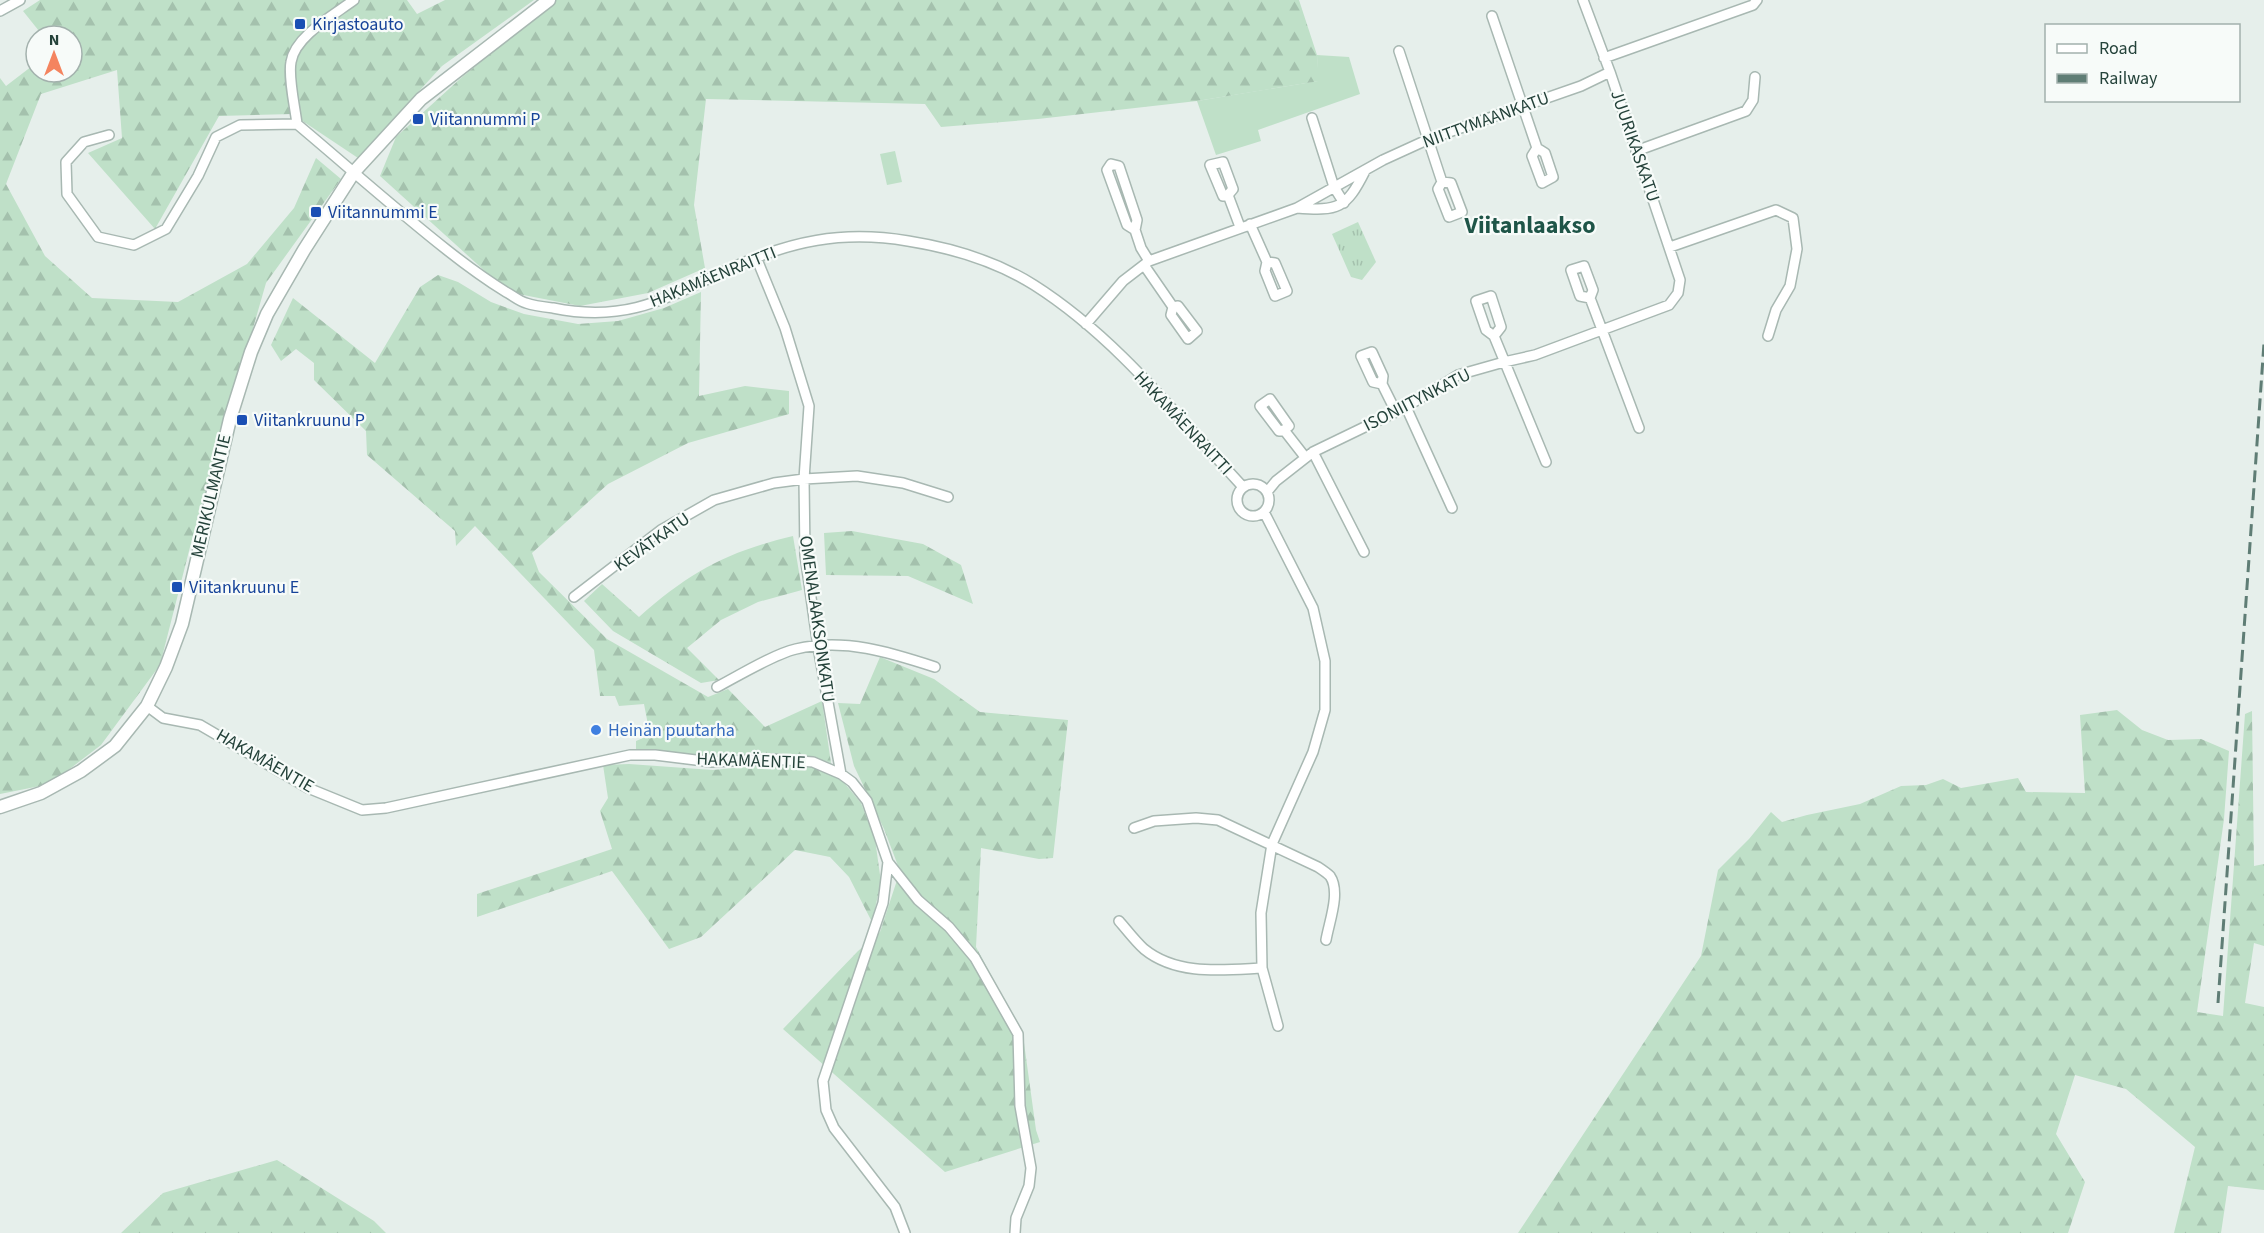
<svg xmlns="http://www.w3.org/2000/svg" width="2264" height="1233" font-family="'Source Sans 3',sans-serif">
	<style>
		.grass { fill: #bfe0c8 }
		.forest { fill: url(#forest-firs) }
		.park { fill: url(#park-tufts) }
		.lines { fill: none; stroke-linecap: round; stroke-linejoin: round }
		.minor-casing { stroke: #a8b8b2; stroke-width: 12 }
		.tertiary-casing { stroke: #a8b8b2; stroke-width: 15 }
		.minor { stroke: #fff; stroke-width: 9 }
		.tertiary { stroke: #fff; stroke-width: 12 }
		.rail { stroke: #5f7d75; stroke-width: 3; stroke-dasharray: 12 6; stroke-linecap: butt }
		.transit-dot { fill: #1a4fb4; stroke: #f7fbf9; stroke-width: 2 }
		.shop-dot { fill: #3f7fe0; stroke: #f7fbf9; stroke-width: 2 }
		.labels { text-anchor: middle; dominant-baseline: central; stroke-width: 4.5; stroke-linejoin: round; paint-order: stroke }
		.transit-label { font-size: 18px; fill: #164399; stroke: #f7fbf9; text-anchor: start }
		.street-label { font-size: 18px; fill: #24423a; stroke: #f7fbf9 }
		.shop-label { font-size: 18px; fill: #366cbe; stroke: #f7fbf9; text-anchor: start }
		.district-label { font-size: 24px; font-weight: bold; fill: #1f5548; stroke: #f7fbf9 }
	</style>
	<defs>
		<pattern id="forest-firs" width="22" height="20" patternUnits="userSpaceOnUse" patternTransform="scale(1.5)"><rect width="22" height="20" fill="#bfe0c8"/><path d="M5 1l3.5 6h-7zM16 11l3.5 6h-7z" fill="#a4c1ad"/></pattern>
		<pattern id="park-tufts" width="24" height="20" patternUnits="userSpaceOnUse" patternTransform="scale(1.5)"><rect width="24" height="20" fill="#bfe0c8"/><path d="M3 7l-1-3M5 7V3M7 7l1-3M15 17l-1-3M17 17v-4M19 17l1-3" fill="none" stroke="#a4c1ad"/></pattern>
	</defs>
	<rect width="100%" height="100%" fill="#e6efeb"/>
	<!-- grass -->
	<path class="grass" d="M1317,55l32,2 11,37 -102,36 3,11 -45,14 -19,-54 121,-20z
		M895,151l7,31 -15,3 -7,-31z"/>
	<!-- forest -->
	<path class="forest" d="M40,0h367l10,14 28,-14h89l-92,66 -84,92 -66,-44 -73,2 -64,113 -67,-76 34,-15 -5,-68 -76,24 -35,90 39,72 47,42 86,4 69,-38 47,-56 22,-50 25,21 -75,104 -76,264 -30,118 -59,80 -51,39 -50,10v-716l6,8 30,-23v9h36v-36h-29l-20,-25z
		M556,0h743l18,55 2,26 -122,20 -159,18 -97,8 -16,-23 -219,-5 -12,106 11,63 -57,25 -68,13 -72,-14 -128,-116 16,-39 65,-59z
		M438,275l20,7 33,20 33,12 54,10 40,-3 46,-13 37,-16 -2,104 46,-10 44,5v23l-101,29 -80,41 -76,69 7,19 68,67 101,58 20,-8 37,38 57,-26 9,62c-39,-14 -80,-3 -121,-5 -24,-1 -49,-5 -74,-7v-10l14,-6 -6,-31 -25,2 -4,-10h-15l-6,-46 -119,-124 -19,20 -1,-15 -88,-76 -1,-24 -52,-51v-17l-18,-14 -15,12 -10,-16 22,-47 82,65 45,-76z
		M852,531l71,13 38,21 12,39 -65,-28 -82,-1 -2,-42z
		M793,536l9,54 -44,12 -37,18 -34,28 32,32 -18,3 -88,-52 -29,-30 18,-17 37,33c51,-45 87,-65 154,-81z
		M880,657l54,22 46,33 88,8 -15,138 -14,1 -58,-11 -5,99 30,56 18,40 12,87 4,12 -95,30 -162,-143 75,-78 22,-19 20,-61 -16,-42 -30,-63 -16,-63 22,1z
		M2117,710l25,20 26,10 33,-1 28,12 -5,68 -27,193 26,4 22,-302 7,-3 2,155 10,-2v82l-10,-3 -9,60 19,4v183l-36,-4 -7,47h-47l21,-86 -69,-58 -51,-14 -19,59 29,48 -17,51h-550l183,-277 17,-86 31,-31 22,-27 11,10 25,-7 53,-11 41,-18 25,-1 17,-6 18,9 57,-10 8,14 59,1 -5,-78z
		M629,764l84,6 60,-6 42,4 26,11 20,24 14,36 6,43 -9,40 -23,-45 -19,-20 -35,-7 -94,87 -32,12 -57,-78 -135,46v-23l135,-45 -12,-38 8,-13 -5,-33z
		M277,1160l97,61 12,12h-265l42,-40z"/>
	<!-- park -->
	<path class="park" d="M1358,222l18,40 -14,18 -11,-3 -19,-43z"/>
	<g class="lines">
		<!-- minor casing -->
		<g class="minor-casing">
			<path id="minor" d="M354,0c-20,15 -59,36 -63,62 -3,15 4,45 6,62 50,42 98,85 150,126 19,15 38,29 59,42 6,3 13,9 20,11 8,3 18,4 27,5 73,15 112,-9 176,-39 61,-28 113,-39 179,-28 44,7 88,20 126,44 82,52 144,132 209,202
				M0,11l20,-11
				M1492,16l45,132 8,5 8,24 -11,6 -10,-27 5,-8
				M1399,51l43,131 9,1 11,29 -13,5 -11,-28 4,-7
				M1604,58l149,-53 4,-5
				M1312,118l22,69 10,16
				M109,135l-25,7 -18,20 1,32 31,43 36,8 32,-16 32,-53 18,-39 24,-12 57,-1
				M1636,151l110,-40 7,-11 2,-23
				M1228,195l-5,1 -13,-31 13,-3 10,27 -5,6 12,32
				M1297,208c41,3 49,1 68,-37
				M1250,224l17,38 8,1 12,28 -12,5 -10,-25 2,-9
				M1135,230l-8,-5 -20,-55 4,-6 8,2 18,54 -2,10 6,18 8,13
				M1670,247l106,-37 17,8 4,31 -7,37 -14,24 -8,26
				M756,257l29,71 24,78 -5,73 1,76 13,92 23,127
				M1144,265l29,42 5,-1 19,25 -9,8 -17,-24 2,-8
				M1590,298l-10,-2 -9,-26 13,-4 9,24 -3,8 49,130
				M1086,324l37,-43 26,-20 148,-53 86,-48 46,-21 152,-53 29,-14
				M1494,336l-8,-6 -10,-29 15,-5 10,31 -7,9 52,126
				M1382,384l-9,-2 -12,-26 11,-4 11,24 -1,8 14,28
				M1406,407l46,101
				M1284,430l-5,1 -19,-25 10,-7 19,27 -5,4 21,27
				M1313,452l51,100
				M1237 500a16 16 0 1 1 32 0a16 16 0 1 1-32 0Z
				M1267,492l9,-11 37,-29 93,-45 52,-32 46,-13 31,-7 134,-50 9,-12 2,-13 -70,-208 -27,-72
				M1264,512l49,96 12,53v49l-12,42 -41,92 -11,69 1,55 16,58
				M574,597l87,-67 53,-30 60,-17 30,-4 53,-3 46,7 45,14
				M717,687c21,-11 57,-33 79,-38 49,-11 93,3 139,18
				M147,706l16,12 37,7 108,63 54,22 24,-2 244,-53h25l57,7 60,-3 41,3 28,12 11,8 15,19 21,61 -5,41 -60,178 3,29 8,18 61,79 10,26
				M1134,828l20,-7 42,-3 22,2 100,47c3,2 9,6 12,9 11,16 -1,46 -4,64
				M888,862l30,38 31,27 26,31 43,76 2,72 11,62 -2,18 -13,32 -1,15
				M1119,921c8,9 16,20 25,28 33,27 79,21 118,19"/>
		</g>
		<!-- tertiary casing -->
		<g class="tertiary-casing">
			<path id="tertiary" d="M0,807l41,-14 40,-22 34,-25 32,-40 19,-39 16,-43 48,-205 21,-67 16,-38 37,-64 50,-78 67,-73 128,-99"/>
		</g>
		<!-- minor -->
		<use href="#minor" class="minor"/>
		<!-- tertiary -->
		<use href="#tertiary" class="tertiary"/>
		<!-- rail -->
		<path class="rail" d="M2218,1003l46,-660"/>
	</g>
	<!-- markers -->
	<g class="transit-dot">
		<rect x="294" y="18" width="12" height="12" rx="3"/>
		<rect x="412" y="113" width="12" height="12" rx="3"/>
		<rect x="310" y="206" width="12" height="12" rx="3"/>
		<rect x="236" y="414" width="12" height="12" rx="3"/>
		<rect x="171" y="581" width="12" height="12" rx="3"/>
	</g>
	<circle class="shop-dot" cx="596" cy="730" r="6"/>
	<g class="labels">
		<!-- transit labels -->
		<g class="transit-label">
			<text x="312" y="24">Kirjastoauto</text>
			<text x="430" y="119">Viitannummi P</text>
			<text x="328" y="212">Viitannummi E</text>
			<text x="254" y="420">Viitankruunu P</text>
			<text x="189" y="587">Viitankruunu E</text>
		</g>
		<!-- street labels -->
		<g class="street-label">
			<text transform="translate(1486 120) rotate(-20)">NIITTYMAANKATU</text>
			<text transform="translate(1635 146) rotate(71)">JUURIKASKATU</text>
			<text transform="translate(713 277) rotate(-22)">HAKAMÄENRAITTI</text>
			<text transform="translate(1417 400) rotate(-27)">ISONIITYNKATU</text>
			<text transform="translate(1183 423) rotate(47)">HAKAMÄENRAITTI</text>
			<text transform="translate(211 496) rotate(-77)">MERIKULMANTIE</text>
			<text transform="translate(652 542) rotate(-35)">KEVÄTKATU</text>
			<text transform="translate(817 619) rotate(82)">OMENALAAKSONKATU</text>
			<text transform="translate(265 761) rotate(30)">HAKAMÄENTIE</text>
			<text transform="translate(751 761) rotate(2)">HAKAMÄENTIE</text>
		</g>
		<!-- shop labels -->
		<g class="shop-label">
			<text x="608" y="730">Heinän puutarha</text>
		</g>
		<!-- district labels -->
		<g class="district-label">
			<text x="1530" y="225">Viitanlaakso</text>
		</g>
	</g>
	<!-- legend -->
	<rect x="2045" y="24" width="195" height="78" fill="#f7fbf9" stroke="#a3b1ad" stroke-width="1.5"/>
	<rect x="2057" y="44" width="30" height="9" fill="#ffffff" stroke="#a3b1ad" stroke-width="1.5"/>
	<text x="2099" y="54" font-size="18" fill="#24423a">Road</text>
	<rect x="2057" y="74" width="30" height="9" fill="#5f7d75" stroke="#a3b1ad" stroke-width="1.5"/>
	<text x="2099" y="84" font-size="18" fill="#24423a">Railway</text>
	<!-- north arrow -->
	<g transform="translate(54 54)"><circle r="28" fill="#f7fbf9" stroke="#a3b1ad" stroke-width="1.5"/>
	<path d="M0-4.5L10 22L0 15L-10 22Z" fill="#f4845f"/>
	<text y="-9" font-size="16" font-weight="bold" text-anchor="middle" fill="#24423a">N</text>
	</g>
</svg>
